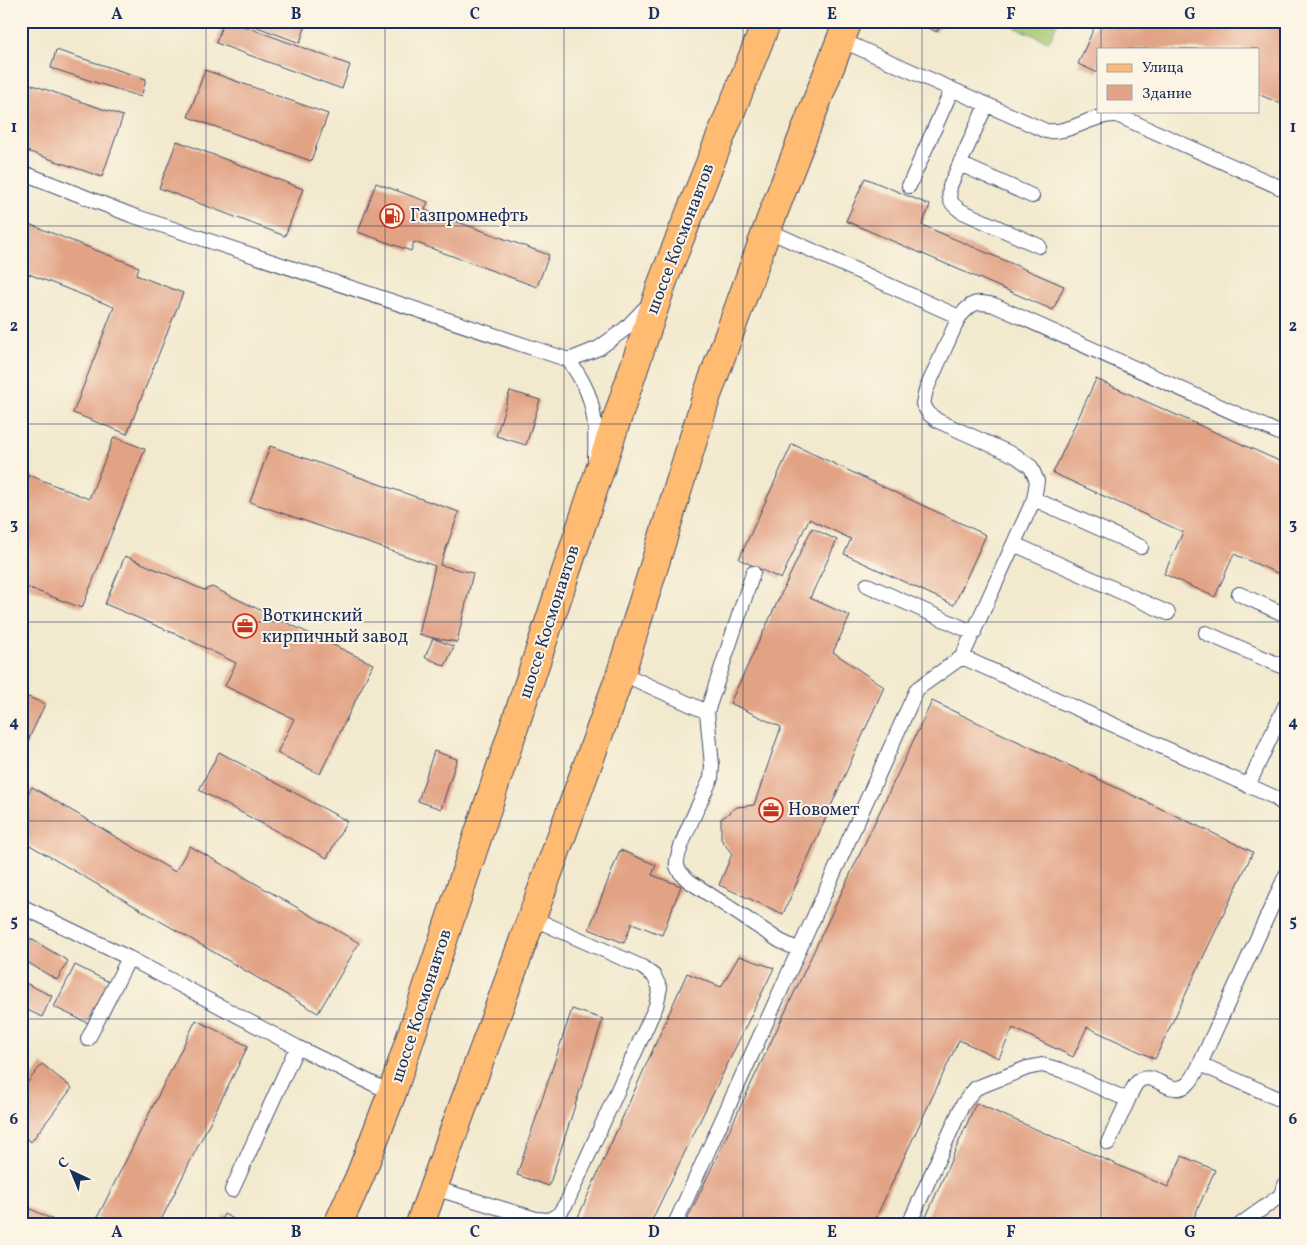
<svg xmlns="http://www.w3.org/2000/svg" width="1307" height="1245" font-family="Vollkorn,serif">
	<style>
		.green { fill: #a1c46d; stroke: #5e7a66 }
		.building { fill: #e2a385 }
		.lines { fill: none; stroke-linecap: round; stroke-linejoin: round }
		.lane-casing { stroke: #3b4b6f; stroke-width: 16 }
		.primary-casing { stroke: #3b4b6f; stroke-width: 30 }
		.lane { stroke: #fff; stroke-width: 14 }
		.primary { stroke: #ffbb71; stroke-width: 28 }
		.grid { fill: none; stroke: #1b2f5e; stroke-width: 1; stroke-opacity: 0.55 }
		.labels { text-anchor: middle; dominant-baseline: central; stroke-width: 4; stroke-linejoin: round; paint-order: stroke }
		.poi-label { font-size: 18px; fill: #1b2f5e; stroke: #fcf5e5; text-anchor: start }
		.street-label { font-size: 18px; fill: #1b2f5e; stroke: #fcf5e5 }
		.neatline { fill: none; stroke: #1b2f5e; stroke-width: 2 }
		.grid-label { font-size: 16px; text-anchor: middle; font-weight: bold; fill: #1b2f5e }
	</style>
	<rect width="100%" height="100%" fill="#fcf5e5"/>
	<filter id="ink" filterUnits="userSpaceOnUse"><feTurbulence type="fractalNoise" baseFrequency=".02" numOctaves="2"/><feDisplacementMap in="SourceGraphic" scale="10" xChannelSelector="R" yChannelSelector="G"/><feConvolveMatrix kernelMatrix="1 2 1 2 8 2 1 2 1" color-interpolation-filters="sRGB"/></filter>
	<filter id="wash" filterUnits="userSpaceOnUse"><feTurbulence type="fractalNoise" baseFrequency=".0096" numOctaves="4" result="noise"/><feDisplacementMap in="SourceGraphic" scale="20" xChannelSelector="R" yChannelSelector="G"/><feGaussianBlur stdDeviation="1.12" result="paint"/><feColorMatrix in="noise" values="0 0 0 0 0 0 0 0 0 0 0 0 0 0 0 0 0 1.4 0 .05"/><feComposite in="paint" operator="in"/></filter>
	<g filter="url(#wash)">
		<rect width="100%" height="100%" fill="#f2e9ce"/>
		<!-- green -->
		<path class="green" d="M1000,21h58l-9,21z"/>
		<g id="blocks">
			<!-- building -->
			<path class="building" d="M224,21h6l120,44 -8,24 -126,-46z
				M241,21h66l-7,22z
				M911,21h30l-4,11z
				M1097,21h189v85l-28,-12v-45h-160v24l-20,-9z
				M56,50l90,29 -5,18 -90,-29z
				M205,70l123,44 -17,47 -123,-44z
				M21,81l102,35 -21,61 -81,-28z
				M177,141l126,48 -18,47 -126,-48z
				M865,178l65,27 -8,20 142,61 -11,24 -207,-89z
				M376,183l52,19 -3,8 124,45 -12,32 -123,-45 -3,9 -53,-19z
				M21,221l118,46 -3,8 47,18 -56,141 -54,-21 41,-106 -93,-36z
				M1096,379l190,85v113l-52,-23 -19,43 -51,-23 19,-42 -130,-59z
				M510,391l30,9 -14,45 -30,-9z
				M114,437l31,12 -63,159 -61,-23v-92l8,-18 60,24z
				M792,444l194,91 -32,70 -110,-51 7,-15 -42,-20 -28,60 -42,-20z
				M270,446l189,66 -19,53 33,8 -16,69 -24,-4 -14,-4 16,-68 -185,-64z
				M812,528l25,12 -27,58 40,18 -17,36 51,35 -101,227 -64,-29 13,-31 -11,-15v-20l16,-12 17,-2 27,-78 -51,-24z
				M125,556l79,34 8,-3 161,77 -53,110 -43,-21 17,-34 -69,-33 11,-23 -53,-26 -78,-33z
				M433,638l21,9 -9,19 -20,-9z
				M21,694l24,10 -24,52z
				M932,701l321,151 -98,207 -68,-32 -14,30 -60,-29 -14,30 -40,-18 -86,184h-188z
				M434,751l23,8 -16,50 -23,-8z
				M219,752l128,69 -20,37 -128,-68z
				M32,787l143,85 15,-26 169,97 -41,70 -297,-173v-35z
				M620,850l36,15 -4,10 29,11 -19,49 -30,-12 -8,20 -35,-14z
				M21,933l47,28 -11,19 -30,-18 -4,7 -2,-1z
				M739,956l35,12 -124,256h-75l112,-251 34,14z
				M75,965l34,17 -21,41 -34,-16z
				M21,981l31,15 -10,21 -21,-10z
				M572,1009l31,10 -54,167 -32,-11z
				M196,1020l52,26 -89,178h-50l-12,-6z
				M42,1064l30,24 -41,54 -10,-8v-43z
				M976,1103l192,84 14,-31 33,14 -24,54h-268z
				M21,1204l32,16 -2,4h-30z
				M224,1214l19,10h-24z"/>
		</g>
	</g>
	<g filter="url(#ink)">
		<use href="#blocks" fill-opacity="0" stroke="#3b4b6f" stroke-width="1"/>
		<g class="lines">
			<!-- lane casing -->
			<g class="lane-casing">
				<path id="lane" d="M841,40l205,91c26,3 45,-17 71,-16l169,75
					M986,105l-36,81c-2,14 0,17 11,25l78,35
					M960,164l72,32
					M21,172l110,43 438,145c5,8 10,15 14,23 13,23 13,51 12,76
					M909,186l43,-97
					M767,230l192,87c14,-15 15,-16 35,-12l292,131
					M959,317l-33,73 -3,14 6,10 9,7 78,35 15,11 6,14 -3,18 -72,158 312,140 12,9
					M569,360l30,-12 26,-19 24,-25
					M1034,499l107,48
					M1014,544l154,69
					M867,585l107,48
					M1239,594l47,21
					M1206,633l80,35
					M621,673l86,39 5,54 -1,12c-7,17 -37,75 -34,88 2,7 7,10 12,15l91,60 19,9 -124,274
					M707,712l46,-139
					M1248,786l38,-82
					M1286,875l-86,189 86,38
					M21,906l108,52 -41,81
					M799,950l118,-261 45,-32
					M129,958l168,89 95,46
					M1108,1143l20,-43
					M434,1188l102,31 13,1 10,-6 8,-12 89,-196 4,-18 -6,-12 -12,-9 -110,-49
					M232,1190l65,-143
					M909,1224l53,-118 7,-10 7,-8 51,-20 15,-3 19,5 67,30c3,-7 6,-16 12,-20 4,-2 8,-2 12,-1 6,2 12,6 18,8 17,6 24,-10 30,-23
					M1241,1224l39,-28 6,-13"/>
			</g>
			<!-- primary casing -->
			<g class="primary-casing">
				<path id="primary" d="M338,1224l22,-48 32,-83 272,-815 103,-257
					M420,1224l201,-551 85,-275 66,-182 76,-195"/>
			</g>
			<!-- lane -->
			<use href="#lane" class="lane"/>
			<!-- primary -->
			<use href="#primary" class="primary"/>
		</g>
	</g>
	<!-- grid -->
	<path class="grid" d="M206,21v1203M385,21v1203M564,21v1203M743,21v1203M922,21v1203M1101,21v28M1101,111v1113M21,226h1265M21,424h1265M21,622h1265M21,821h1265M21,1019h1265"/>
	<!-- icons -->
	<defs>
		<g id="fuel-ring" transform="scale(1.25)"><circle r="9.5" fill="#fcf5e5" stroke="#c8321e" stroke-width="1.5"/><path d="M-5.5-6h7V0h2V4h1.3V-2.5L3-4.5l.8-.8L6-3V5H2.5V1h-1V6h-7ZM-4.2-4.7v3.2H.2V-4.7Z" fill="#c8321e"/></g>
		<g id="office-ring" transform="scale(1.25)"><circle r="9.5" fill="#fcf5e5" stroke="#c8321e" stroke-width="1.5"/><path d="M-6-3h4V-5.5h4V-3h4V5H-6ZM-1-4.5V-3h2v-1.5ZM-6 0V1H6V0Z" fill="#c8321e"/></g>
	</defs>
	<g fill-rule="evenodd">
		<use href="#fuel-ring" x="392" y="216"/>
		<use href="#office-ring" x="245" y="626"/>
		<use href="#office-ring" x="771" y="810"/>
	</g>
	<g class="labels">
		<!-- poi labels -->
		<g class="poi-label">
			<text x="410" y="216">Газпромнефть</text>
			<text x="262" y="616">Воткинский<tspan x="262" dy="21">кирпичный завод</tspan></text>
			<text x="788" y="810">Новомет</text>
		</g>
		<!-- street labels -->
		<g class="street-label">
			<text transform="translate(681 239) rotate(-69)">шоссе Космонавтов</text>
			<text transform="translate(550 622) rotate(-72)">шоссе Космонавтов</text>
			<text transform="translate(422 1006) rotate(-72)">шоссе Космонавтов</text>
		</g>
	</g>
	<!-- margin -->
	<rect width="1307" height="1245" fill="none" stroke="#fcf5e5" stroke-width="55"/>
	<!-- legend -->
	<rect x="1097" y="48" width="162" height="65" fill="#fcf5e5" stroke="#a2a6af"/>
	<rect x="1107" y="64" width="25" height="8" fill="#ffbb71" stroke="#a2a6af"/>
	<text x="1142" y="72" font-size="15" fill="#1b2f5e">Улица</text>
	<rect x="1107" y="85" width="25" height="15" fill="#e2a385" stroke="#a2a6af"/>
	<text x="1142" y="98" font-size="15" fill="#1b2f5e">Здание</text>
	<!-- north arrow -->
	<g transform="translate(72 1172) rotate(316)" stroke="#fcf5e5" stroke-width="4" paint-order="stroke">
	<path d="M0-4L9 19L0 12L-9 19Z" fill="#1b2f5e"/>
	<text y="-8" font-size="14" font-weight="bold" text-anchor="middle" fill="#1b2f5e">С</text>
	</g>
	<rect x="28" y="28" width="1252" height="1190" class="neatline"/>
	<g class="grid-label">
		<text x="117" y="19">A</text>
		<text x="296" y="19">B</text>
		<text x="475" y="19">C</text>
		<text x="654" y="19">D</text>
		<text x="832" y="19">E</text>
		<text x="1011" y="19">F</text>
		<text x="1190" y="19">G</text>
		<text x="14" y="132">1</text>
		<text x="1293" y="132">1</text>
		<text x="14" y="331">2</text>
		<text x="1293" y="331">2</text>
		<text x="14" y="529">3</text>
		<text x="1293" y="529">3</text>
		<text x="14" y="727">4</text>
		<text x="1293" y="727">4</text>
		<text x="14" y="926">5</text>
		<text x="1293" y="926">5</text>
		<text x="14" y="1124">6</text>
		<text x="1293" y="1124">6</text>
		<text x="117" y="1237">A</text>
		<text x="296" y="1237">B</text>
		<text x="475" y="1237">C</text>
		<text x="654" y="1237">D</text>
		<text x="832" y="1237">E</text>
		<text x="1011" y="1237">F</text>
		<text x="1190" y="1237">G</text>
	</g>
</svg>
